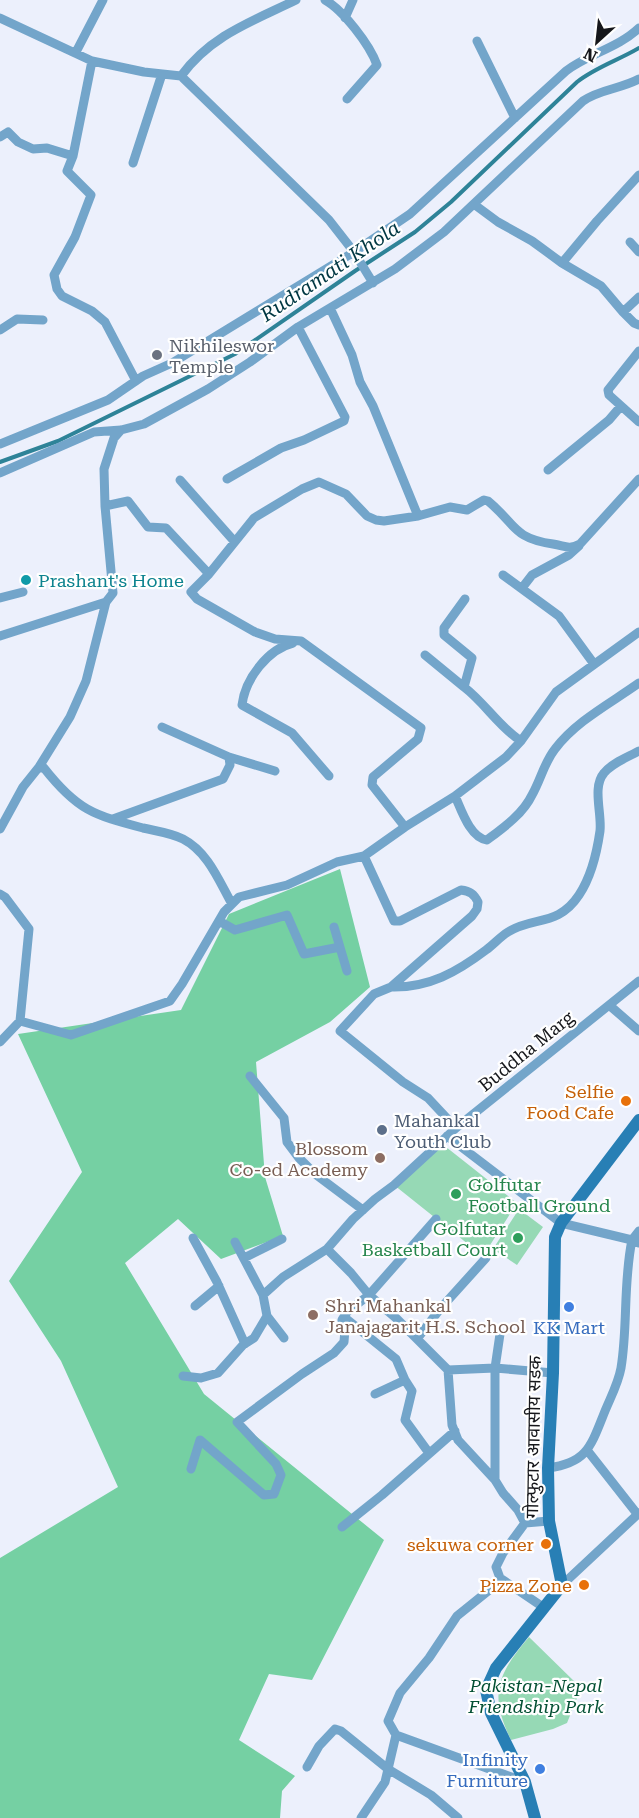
<svg xmlns="http://www.w3.org/2000/svg" width="639" height="1818" font-family="'Roboto Serif','Noto Sans Devanagari',serif">
	<style>
		.green { fill: #96d9b5 }
		.forest { fill: #75d0a3 }
		.lines { fill: none; stroke-linecap: round; stroke-linejoin: round }
		.stream { stroke: #2e8398; stroke-width: 4 }
		.minor { stroke: #73a5ca; stroke-width: 9 }
		.secondary { stroke: #287fb5; stroke-width: 12 }
		.worship-dot { fill: #6b7280; stroke: #fff; stroke-width: 2 }
		.culture-dot { fill: #0f9aa8; stroke: #fff; stroke-width: 2 }
		.food-dot { fill: #e8710a; stroke: #fff; stroke-width: 2 }
		.service-dot { fill: #5c6f8a; stroke: #fff; stroke-width: 2 }
		.education-dot { fill: #8d6e63; stroke: #fff; stroke-width: 2 }
		.leisure-dot { fill: #2e9e5b; stroke: #fff; stroke-width: 2 }
		.shop-dot { fill: #3f7fe0; stroke: #fff; stroke-width: 2 }
		.labels { text-anchor: middle; dominant-baseline: central; stroke-width: 4.5; stroke-linejoin: round; paint-order: stroke }
		.worship-label { font-size: 18px; fill: #5b616d; stroke: #fff; text-anchor: start }
		.culture-label { font-size: 18px; fill: #0d838f; stroke: #fff; text-anchor: start }
		.street-label { font-size: 18px; fill: #16171b; stroke: #fff }
		.food-label { font-size: 18px; fill: #c56008; stroke: #fff; text-anchor: end }
		.service-label { font-size: 18px; fill: #4e5e75; stroke: #fff; text-anchor: start }
		.education-label { font-size: 18px; fill: #785e54; stroke: #fff; text-anchor: end }
		.leisure-label { font-size: 18px; fill: #27864d; stroke: #fff; text-anchor: start }
		.shop-label { font-size: 18px; fill: #366cbe; stroke: #fff }
		.park-label { font-size: 18px; font-style: italic; fill: #035033; stroke: #fff }
		.water-label { font-size: 20px; font-style: italic; fill: #003742; stroke: #fff }
	</style>
	<rect width="100%" height="100%" fill="#ecf0fc"/>
	<!-- green -->
	<path class="green" d="M441,1143l76,60 -34,53 -89,-71z
		M519,1209l24,18 -26,38 -24,-16z
		M529,1637l48,47 2,9 -12,30 -14,6 -42,11c-23,-47 -13,-66 18,-103z"/>
	<!-- forest -->
	<path class="forest" d="M340,869l30,118 -40,35 -74,40 9,115 18,59 -62,23 -43,-40 -53,44 79,131 180,146 -72,140 -43,-6 -30,66 56,36 -13,15 -2,27h-280v-260l118,-71 -57,-126 -52,-80 73,-109 -64,-138 163,-24 48,-96z"/>
	<g class="lines">
		<!-- stream -->
		<path class="stream" d="M0,462l58,-21 177,-87 120,-83 60,-39 36,-30 126,-120c19,-15 42,-22 62,-34"/>
		<!-- minor -->
		<path class="minor" d="M325,0c18,10 45,45 52,65l-30,34
			M0,18l92,43 -19,95 -6,15 24,24 -16,42 -21,38 3,14 5,7 30,15 13,11 31,59
			M345,18l8,-18
			M477,41l38,77
			M76,52l27,-52
			M92,61l52,11 37,4 148,144 25,32 19,31
			M181,76c30,-41 72,-55 115,-76
			M0,137l8,-5 10,10 15,7 14,-1 26,8
			M133,163l29,-89
			M475,205l23,17 34,19 30,22 39,23 22,26 11,11 5,2
			M630,242l9,10
			M562,263l35,-42 42,-46
			M330,308l22,47 8,27 13,24 45,110
			M623,312l16,-15
			M0,330l17,-11 26,1
			M639,351l-31,39 1,5 30,27
			M0,444l108,-44 35,-24 29,-13 182,-111 56,-38 156,-143c22,-17 52,-23 73,-43
			M548,470l61,-50 12,-14
			M0,473l94,-41 27,-2 23,-6 64,-35 42,-27 48,-35 97,-58 49,-37 139,-131c17,-12 38,-12 56,-22
			M227,479l54,-31 23,-8 40,-19 1,-4 -47,-90
			M639,479l-59,65c-12,6 -14,2 -27,0 -41,-6 -37,-20 -65,-43l-4,-1 -17,10 -17,-3 -32,9 -34,5 -8,-1 -9,-4 -21,-22 -27,-12 -17,7 -48,29 -45,56 -18,18 6,7 58,33 20,7 26,2 120,87 -3,11 -45,38 -1,8 33,42 50,-31 51,-39 15,-16 35,-49 83,-60
			M180,480l54,61
			M105,506l23,-5 20,26 18,1 43,46
			M503,575l56,41 35,48
			M522,588l10,-13 37,-20 10,-9
			M0,598l23,-6
			M465,599l-21,29v7l28,23 -8,29c21,16 35,40 57,54
			M0,636l106,-34 7,-9 -8,-87 -1,-37 10,-31 7,-8
			M293,643c-25,6 -48,36 -51,62l50,28 37,43
			M425,655l39,32
			M162,727l67,30 46,14
			M39,767l31,-50 16,-36 20,-79
			M455,796c6,13 15,42 32,44 16,-12 36,-26 45,-45 9,-16 12,-32 23,-46 21,-28 56,-46 84,-66
			M113,819l110,-40 7,-14 -1,-8
			M0,829l23,-42 16,-20 5,1c33,42 49,47 99,60 13,3 28,5 40,11 25,13 36,42 49,65
			M364,856l30,65h6l61,-31c9,1 13,4 17,12l-1,7 -5,7 -81,71 -17,7 -34,37 63,51 25,16 28,30
			M0,894l5,3 24,32 -9,92
			M219,921l16,9 52,-15 17,39 36,-7
			M334,927l13,44
			M391,987c38,1 66,-15 95,-37 8,-6 14,-13 22,-18 25,-16 50,-5 71,-37 12,-18 18,-43 21,-64 2,-18 -8,-44 4,-58 8,-10 24,-16 35,-22
			M609,1005l30,26
			M0,1042l20,-21 51,14 99,-34 12,-17 42,-72 15,-15 48,-12 50,-23 27,-6 41,-29
			M250,1076l34,42 3,24 12,16 16,16 48,36
			M447,1136l114,87 71,17c-9,43 -4,86 -11,128 -3,17 -12,32 -18,48 -13,33 -18,47 -55,52
			M639,1231l-7,9 7,3
			M193,1238l24,44 28,62
			M235,1242l28,53
			M244,1258l38,-19
			M195,1306l24,-20
			M267,1316l17,22
			M344,1317l52,42 9,21 7,11 -7,29 24,33
			M417,1339l23,-30 46,-51
			M448,1370l47,-2 58,5
			M183,1376l18,2 17,-5 25,-28 11,-7 13,-22 -4,-21 20,-18 44,-28
			M375,1394l30,-14
			M587,1450l51,65
			M191,1469l9,-29 64,55 10,-1 7,-19 -5,-11 -39,-42 65,-48 32,-21 10,-11 1,-13 -3,-9 5,-8 22,-17 67,-76
			M495,1480v-112l5,-34
			M525,1523l24,-2
			M342,1527l40,-32 73,-64
			M500,1578l43,29
			M562,1585l77,-72
			M307,1767l12,-21 16,-17 6,2 47,38 43,26 27,23
			M525,1782l-129,-47 -8,-14 12,-28 29,-35 28,-42 41,-33 2,-5 -4,-11 7,-14 22,-30 -7,-13 -15,-17 -8,-13 -37,-40 -6,-15 -4,-55 -52,-52 -27,-23 -18,-22 -24,-24 26,-30 22,-20 19,-14 62,-57 183,-147
			M361,1818l24,-36 11,-47"/>
		<!-- secondary -->
		<path class="secondary" d="M535,1818l-10,-36 -34,-69 -5,-23 10,-22 66,-83 -13,-64 -1,-53 5,-95 2,-136 6,-14 78,-103"/>
	</g>
	<!-- markers -->
	<circle class="worship-dot" cx="157" cy="355" r="6"/>
	<circle class="culture-dot" cx="26" cy="580" r="6"/>
	<g class="food-dot">
		<circle cx="626" cy="1101" r="6"/>
		<circle cx="546" cy="1544" r="6"/>
		<circle cx="584" cy="1585" r="6"/>
	</g>
	<circle class="service-dot" cx="382" cy="1130" r="6"/>
	<g class="education-dot">
		<circle cx="380" cy="1158" r="6"/>
		<circle cx="313" cy="1315" r="6"/>
	</g>
	<g class="leisure-dot">
		<circle cx="456" cy="1194" r="6"/>
		<circle cx="518" cy="1238" r="6"/>
	</g>
	<g class="shop-dot">
		<circle cx="569" cy="1307" r="6"/>
		<circle cx="540" cy="1769" r="6"/>
	</g>
	<g class="labels">
		<!-- worship labels -->
		<g class="worship-label">
			<text x="169" y="345">Nikhileswor<tspan x="169" dy="21">Temple</tspan></text>
		</g>
		<!-- culture labels -->
		<g class="culture-label">
			<text x="38" y="580">Prashant's Home</text>
		</g>
		<!-- street labels -->
		<g class="street-label">
			<text transform="translate(526 1051) rotate(-39)">Buddha Marg</text>
			<text transform="translate(533 1437) rotate(-89)">गोल्फुटार आवासीय सडक</text>
		</g>
		<!-- food labels -->
		<g class="food-label">
			<text x="614" y="1091">Selfie<tspan x="614" dy="21">Food Cafe</tspan></text>
			<text x="534" y="1544">sekuwa corner</text>
			<text x="572" y="1585">Pizza Zone</text>
		</g>
		<!-- service labels -->
		<g class="service-label">
			<text x="394" y="1120">Mahankal<tspan x="394" dy="21">Youth Club</tspan></text>
		</g>
		<!-- education labels -->
		<g class="education-label">
			<text x="368" y="1148">Blossom<tspan x="368" dy="21">Co-ed Academy</tspan></text>
			<text x="325" y="1305" text-anchor="start">Shri Mahankal<tspan x="325" dy="21">Janajagarit H.S. School</tspan></text>
		</g>
		<!-- leisure labels -->
		<g class="leisure-label">
			<text x="468" y="1184">Golfutar<tspan x="468" dy="21">Football Ground</tspan></text>
			<text x="506" y="1228" text-anchor="end">Golfutar<tspan x="506" dy="21">Basketball Court</tspan></text>
		</g>
		<!-- shop labels -->
		<g class="shop-label">
			<text x="569" y="1327">KK Mart</text>
			<text x="528" y="1759" text-anchor="end">Infinity<tspan x="528" dy="21">Furniture</tspan></text>
		</g>
		<!-- park labels -->
		<g class="park-label">
			<text x="536" y="1685">Pakistan-Nepal<tspan x="536" dy="21">Friendship Park</tspan></text>
		</g>
		<!-- water labels -->
		<g class="water-label">
			<text transform="translate(330 271) rotate(-34)">Rudramati Khola</text>
		</g>
	</g>
	<!-- north arrow -->
	<g transform="translate(597 42) rotate(207)" stroke="#ffffff" stroke-width="4.5" paint-order="stroke">
	<path d="M0-4.5L10 22L0 15L-10 22Z" fill="#16171b"/>
	<text y="-9" font-size="16" font-weight="bold" text-anchor="middle" fill="#16171b">N</text>
	</g>
</svg>
